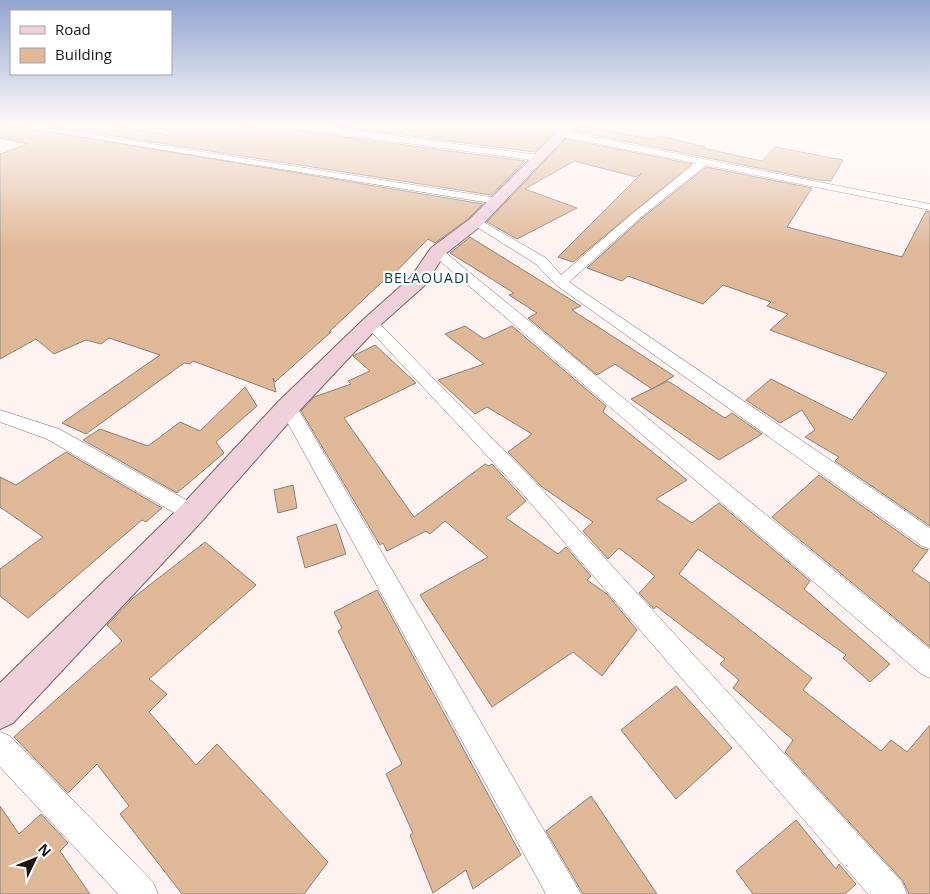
<svg xmlns="http://www.w3.org/2000/svg" width="930" height="894" font-family="'Open Sans',sans-serif">
	<style>
		.building { fill: #dfb898; stroke: #8c8076 }
		.lines { fill: none; stroke-linecap: round; stroke-linejoin: round }
		.street-casing { stroke: #796865; stroke-width: 1 }
		.secondary-casing { stroke: #796865; stroke-width: 2 }
		.street { fill: #fff; fill-rule: evenodd }
		.secondary { fill: #f0d0db; fill-rule: evenodd }
		.labels { text-anchor: middle; dominant-baseline: central; stroke-width: 4.5; stroke-linejoin: round; paint-order: stroke }
		.far-quarter-label { font-size: 14px; letter-spacing: 1px; fill: #00423c; stroke: #fff }
	</style>
	<rect width="100%" height="100%" fill="#fff3f1"/>
	<!-- building -->
	<path class="building" d="M0,125h8l475,79 -14,14 -34,25 -7,-4 -43,44 -3,-1 -53,50h2l-56,50 -2,-4 3,14 -83,-31 -3,3 -6,-1 -98,71 -24,-11 98,-68 -51,-17 -8,6 -15,-4 -32,14 -18,-15 -36,20v-205l28,-10 -28,-6z
		M44,125h82v2l43,8 1,-10h117l6,5 232,31 -34,34z
		M328,125h233l-27,27z
		M579,125l71,14 11,-3 45,11 -3,1 59,13 13,-14 68,13 -12,21 -13,-1 -244,-49z
		M566,139l126,25 -119,98 -15,-5 84,-84 -6,4 -62,-16 -49,28 52,19 -60,31 -30,-17z
		M706,167l106,21 -25,39 115,30 24,-46 4,1v314l-95,-65 4,-4 -34,-20 10,-7 -13,-20 -22,13 -34,-23 25,-21 81,41 35,-47 -117,-43 18,-16 -21,-8 4,-4 -48,-17 -20,19 -75,-28 -6,5 -35,-13 55,-50z
		M470,237l111,69 -9,4 102,66 -22,13 -37,-25 -18,11 -69,-57 9,-5 -28,-18 5,-2 -64,-40z
		M465,326l19,13 28,-13 94,80 -3,6 84,68 -31,19 36,24 27,-20 91,78 -6,8 86,75 -20,18 -27,-24 3,-3 -148,-106 -19,25 133,104 -9,12 78,61 10,-11 16,12 23,-27v169h-21l-6,-13 -118,-129 8,-12 -60,-52 6,-8 -19,-16 5,-5 -69,-53 -2,3 -15,-16 16,-17 -36,-28 -11,11 -25,-28 10,-9 -51,-35 -34,-35 24,-18 -45,-27 -12,7 -37,-34 46,-16 -39,-30z
		M375,345l41,38 -72,35 70,99 71,-53 4,2 3,-2 34,37 -20,17 52,36 8,-7 25,29 -4,4 20,14 30,36 -35,46 -29,-24 -81,55 -72,-112 68,-38 -43,-36 -15,13 -4,-3 -39,20 -4,-8 -3,2 -79,-134 13,-14 37,-13 -3,-3 22,-10 -17,-15z
		M668,381l57,37 7,-5 30,21 -43,26 -88,-61z
		M245,387l12,19 -41,36 8,11 -47,40 -94,-53 17,-11 48,17 32,-24 20,9z
		M66,452l96,56 -16,14 -4,-2 -114,98 -28,-22v-27l43,-32 -43,-30v-30l16,8z
		M819,475l102,73 7,2 -16,21 18,12v64l-158,-130z
		M293,485l4,23 -19,5 -4,-23z
		M336,524l10,30 -41,14 -8,-31z
		M205,542l51,43 -107,94 18,15 -18,18 47,53 21,-21 111,118 -24,32h-122l-62,-80 9,-8 -32,-42 -29,29 -54,-56 108,-96 -15,-16 26,-27z
		M377,590l144,265 -48,34 -7,-19 -33,23 -23,-58 3,-2 -27,-59 16,-10 -64,-133 4,-3 -8,-16z
		M676,686l56,62 -56,51 -55,-69z
		M591,796l66,98h-74l-37,-63z
		M0,806l19,28 22,-20 27,29 -8,8 30,43h-90z
		M796,820l40,49 3,-5 17,20 -11,10h-92l-17,-23z"/>
	<g class="lines">
		<!-- street casing -->
		<g class="street-casing">
			<path id="street" d="M10,125h21l466,73 5,3 -5,3z
				M289,125h24l226,30 5,3 -5,3 -246,-33z
				M562,131l368,73v6l-224,-45 -65,52 -72,65 361,246v21l-8,-3 -366,-261 -20,-21 -64,-40v-4h8l66,38 15,17 72,-62 63,-50 -137,-27 -1,-2z
				M437,248l4,1 489,400v29l-9,-4 -488,-419 -2,-3 2,-3z
				M371,319l5,1 159,162 367,400 5,12h-39l-347,-402 -155,-166 -2,-3 2,-3z
				M288,401l6,2 3,4 284,487h-35l-267,-487 3,-4z
				M0,410l59,19 140,78 3,6 -3,6 -7,2 -7,-2 -138,-80 -47,-17z
				M0,732l10,4 143,146 5,12h-40l-118,-127z"/>
		</g>
		<!-- secondary casing -->
		<g class="secondary-casing">
			<path id="secondary" d="M564,125h13l-95,100 -38,30 -19,30 -47,42 -81,86 -95,108 -189,202 -13,6v-46l182,-178 97,-104 85,-82 47,-42 20,-29 39,-29z"/>
		</g>
		<!-- street -->
		<use href="#street" class="street"/>
		<!-- secondary -->
		<use href="#secondary" class="secondary"/>
	</g>
	<!-- sky -->
	<linearGradient id="sky" x2="0" y2="1"><stop stop-color="#92a4d0"/><stop offset="0.5" stop-color="#fffaf9"/><stop offset="1" stop-color="#fffaf9" stop-opacity="0"/></linearGradient>
	<rect width="930" height="250" fill="url(#sky)"/>
	<g class="labels">
		<!-- far-quarter labels -->
		<g class="far-quarter-label">
			<text x="427" y="277">BELAOUADI</text>
		</g>
	</g>
	<!-- legend -->
	<rect x="10" y="10" width="162" height="65" fill="#ffffff" stroke="#a4a1a1"/>
	<rect x="20" y="26" width="25" height="8" fill="#f0d0db" stroke="#a4a1a1"/>
	<text x="55" y="35" font-size="15" fill="#1c1514">Road</text>
	<rect x="20" y="48" width="25" height="15" fill="#dfb898" stroke="#a4a1a1"/>
	<text x="55" y="60" font-size="15" fill="#1c1514">Building</text>
	<!-- north arrow -->
	<g transform="translate(35 859) rotate(47)" stroke="#ffffff" stroke-width="4" paint-order="stroke">
	<path d="M0-4L9 19L0 12L-9 19Z" fill="#1c1514"/>
	<text y="-8" font-size="14" font-weight="bold" text-anchor="middle" fill="#1c1514">N</text>
	</g>
</svg>
